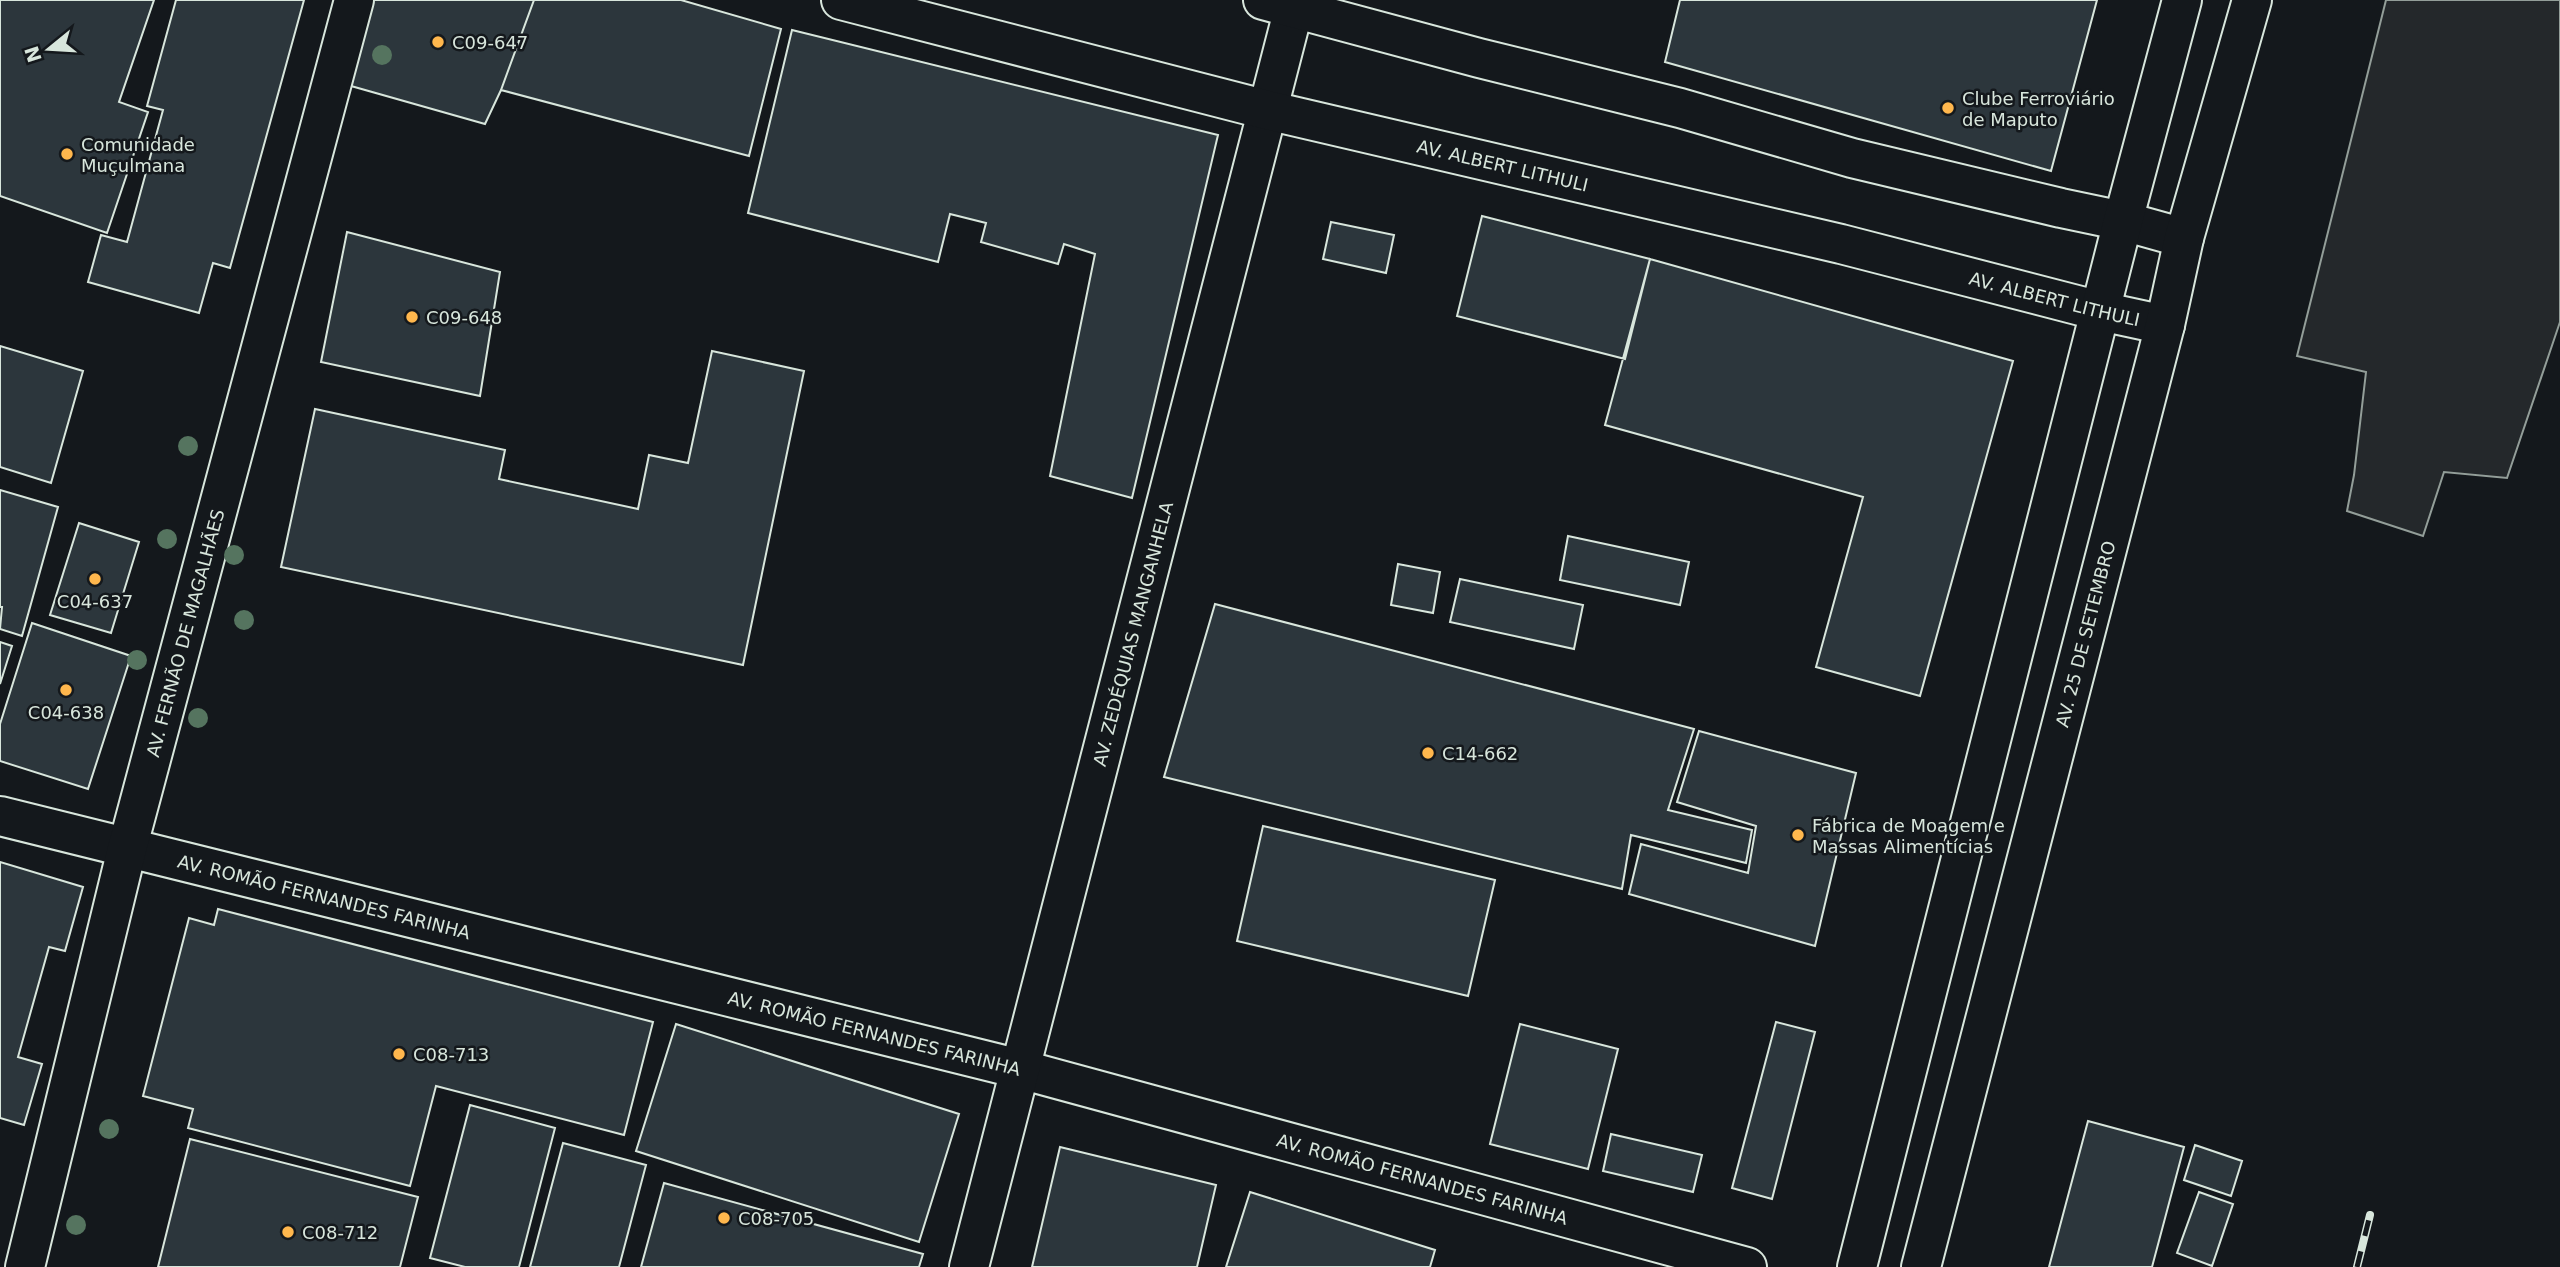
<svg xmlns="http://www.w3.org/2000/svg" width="2560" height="1267" font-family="'DejaVu Sans',sans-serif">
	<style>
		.parking { fill: #24282b; stroke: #939e99; stroke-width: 2 }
		.building { fill: #2c363c; stroke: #d8e6dc; stroke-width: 2 }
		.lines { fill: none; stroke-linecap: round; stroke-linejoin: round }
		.street-casing { stroke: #d8e6dc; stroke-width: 42 }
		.secondary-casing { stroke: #d8e6dc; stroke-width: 42 }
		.street { stroke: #14181c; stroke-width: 38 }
		.secondary { stroke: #14181c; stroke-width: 38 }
		.rail-casing { stroke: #d8e6dc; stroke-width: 8 }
		.rail { stroke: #14181c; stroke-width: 5; stroke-dasharray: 16; stroke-linecap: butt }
		.tree { fill: #55745f }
		.poi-dot { fill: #ffb74d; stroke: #14181c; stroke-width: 2.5 }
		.labels { text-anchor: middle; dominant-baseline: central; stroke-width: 5; stroke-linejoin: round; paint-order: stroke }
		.poi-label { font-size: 18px; fill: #d8e6dc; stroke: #14181c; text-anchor: start }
		.street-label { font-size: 18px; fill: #d8e6dc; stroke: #14181c }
	</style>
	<rect width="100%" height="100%" fill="#14181c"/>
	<!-- parking -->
	<path class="parking" d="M2386,0h174v322l-53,156 -63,-6 -21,64 -76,-25 7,-36 12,-103 -69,-16z"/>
	<!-- building -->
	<path class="building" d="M0,0h154l-35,102 29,10 -41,121 -107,-37z
		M176,0h128l-74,268 -17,-5 -14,50 -111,-31 13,-47 26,7 36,-132 -16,-4z
		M369,0h165l-33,90 -16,34 -141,-40z
		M534,0h147l100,29 -32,127 -248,-66z
		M1680,0h417l-46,171 -386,-109z
		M792,30l426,105 -86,363 -82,-22 45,-222 -31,-10 -6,20 -77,-22 5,-19 -36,-9 -12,48 -190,-49z
		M1482,216l168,43 -25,100 -168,-43z
		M1331,222l63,13 -8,38 -63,-14z
		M347,232l153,40 -20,124 -159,-34z
		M1650,259l363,102 -93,335 -104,-29 47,-170 -258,-72z
		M0,346l83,25 -32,112 -51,-16z
		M712,351l92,20 -61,294 -462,-98 34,-158 190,41 -6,29 139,30 11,-54 39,8z
		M0,490l58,17 -36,129 -22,-7 2,-22h-2z
		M79,523l60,19 -28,91 -61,-18z
		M1568,536l121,26 -9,43 -120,-25z
		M1398,564l42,8 -7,41 -42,-8z
		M1460,579l123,26 -9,44 -124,-27z
		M1215,604l479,125 -26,81 84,20 -6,33 -115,-28 -9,54 -458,-112z
		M32,623l99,33 -43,133 -88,-28v-37z
		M0,642l12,4 -12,38z
		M1699,731l157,42 -41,173 -186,-52 12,-50 107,29 8,-47 -79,-24z
		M1263,826l232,54 -27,116 -231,-55z
		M0,862l83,25 -18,64 -16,-4 -31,110 24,7 -18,61 -24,-7z
		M218,909l435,113 -29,113 -188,-49 -26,100 -222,-58 5,-19 -50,-13 46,-178 25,7z
		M1776,1022l39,10 -43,167 -40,-11z
		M676,1024l283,90 -40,128 -283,-91z
		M1520,1024l98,25 -30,120 -98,-25z
		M470,1105l85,23 -36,139h-54l-35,-9z
		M2088,1121l96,26 -32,120h-103z
		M1611,1134l91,21 -9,37 -90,-21z
		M190,1139l228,58 -18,70h-242z
		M563,1143l83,22 -27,102h-89z
		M2195,1145l47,16 -11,35 -47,-16z
		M1060,1147l156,38 -19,82h-165z
		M664,1183l259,71 -4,13h-278z
		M1250,1192l185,58 -5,17h-204z
		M2199,1192l34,12 -21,62 -35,-13z"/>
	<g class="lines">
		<!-- street casing -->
		<g class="street-casing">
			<g id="street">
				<path id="s1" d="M0,816l1020,253 727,198"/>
				<path id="s2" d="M25,1267l102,-418 227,-849"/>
				<path id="s3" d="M969,1267l327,-1267"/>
			</g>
		</g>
		<!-- secondary casing -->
		<g class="secondary-casing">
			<g id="secondary">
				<path id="s4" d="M841,0l426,110 574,134 259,67 65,14"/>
				<path d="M1263,0l216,58 201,50 172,50 209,50 62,13 61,17"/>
				<path d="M1857,1267l266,-1046 59,-221"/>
				<path id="s5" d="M1921,1267l244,-942 19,-87 68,-238"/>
			</g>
		</g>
		<!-- street -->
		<use href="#street" class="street"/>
		<!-- secondary -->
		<use href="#secondary" class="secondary"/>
		<!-- rail casing -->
		<g class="rail-casing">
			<path id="rail" d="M2357,1267l13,-52"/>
		</g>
		<!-- rail -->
		<use href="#rail" class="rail"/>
	</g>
	<!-- trees -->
	<g class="tree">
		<circle cx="382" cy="55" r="10"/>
		<circle cx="188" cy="446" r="10"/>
		<circle cx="167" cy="539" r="10"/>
		<circle cx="234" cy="555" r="10"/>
		<circle cx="244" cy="620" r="10"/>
		<circle cx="137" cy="660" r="10"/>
		<circle cx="198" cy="718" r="10"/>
		<circle cx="109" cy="1129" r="10"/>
		<circle cx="76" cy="1225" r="10"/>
	</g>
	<!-- markers -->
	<g class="poi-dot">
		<circle cx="438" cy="42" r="7"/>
		<circle cx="1948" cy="108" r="7"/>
		<circle cx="67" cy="154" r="7"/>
		<circle cx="412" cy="317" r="7"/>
		<circle cx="95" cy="579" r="7"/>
		<circle cx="66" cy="690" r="7"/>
		<circle cx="1428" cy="753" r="7"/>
		<circle cx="1798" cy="835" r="7"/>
		<circle cx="399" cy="1054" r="7"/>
		<circle cx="724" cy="1218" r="7"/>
		<circle cx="288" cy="1232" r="7"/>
	</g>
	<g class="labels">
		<!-- poi labels -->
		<g class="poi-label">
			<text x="452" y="42">C09-647</text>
			<text x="1962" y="98">Clube Ferroviário<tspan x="1962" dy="21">de Maputo</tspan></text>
			<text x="81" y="144">Comunidade<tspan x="81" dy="21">Muçulmana</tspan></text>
			<text x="426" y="317">C09-648</text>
			<text x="95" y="601" text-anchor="middle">C04-637</text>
			<text x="66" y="712" text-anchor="middle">C04-638</text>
			<text x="1442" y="753">C14-662</text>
			<text x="1812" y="825">Fábrica de Moagem e<tspan x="1812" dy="21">Massas Alimentícias</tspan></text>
			<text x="413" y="1054">C08-713</text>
			<text x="738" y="1218">C08-705</text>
			<text x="302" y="1232">C08-712</text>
		</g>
		<!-- street labels -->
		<g class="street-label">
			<text stroke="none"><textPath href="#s4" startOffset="682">AV. ALBERT LITHULI</textPath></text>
			<text stroke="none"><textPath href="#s4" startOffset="1250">AV. ALBERT LITHULI</textPath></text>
			<text stroke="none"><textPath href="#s2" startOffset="654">AV. FERNÃO DE MAGALHÃES</textPath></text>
			<text stroke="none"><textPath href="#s3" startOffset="654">AV. ZEDÉQUIAS MANGANHELA</textPath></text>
			<text stroke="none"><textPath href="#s5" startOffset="654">AV. 25 DE SETEMBRO</textPath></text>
			<text stroke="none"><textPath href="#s1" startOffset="334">AV. ROMÃO FERNANDES FARINHA</textPath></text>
			<text stroke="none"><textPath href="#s1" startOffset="901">AV. ROMÃO FERNANDES FARINHA</textPath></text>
			<text stroke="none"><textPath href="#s1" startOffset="1468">AV. ROMÃO FERNANDES FARINHA</textPath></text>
		</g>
	</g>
	<!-- north arrow -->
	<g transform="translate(49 49) rotate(252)" stroke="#14181c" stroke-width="5" paint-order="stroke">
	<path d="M0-5L12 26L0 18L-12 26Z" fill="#d8e6dc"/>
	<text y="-10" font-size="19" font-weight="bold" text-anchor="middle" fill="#d8e6dc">N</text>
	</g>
</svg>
